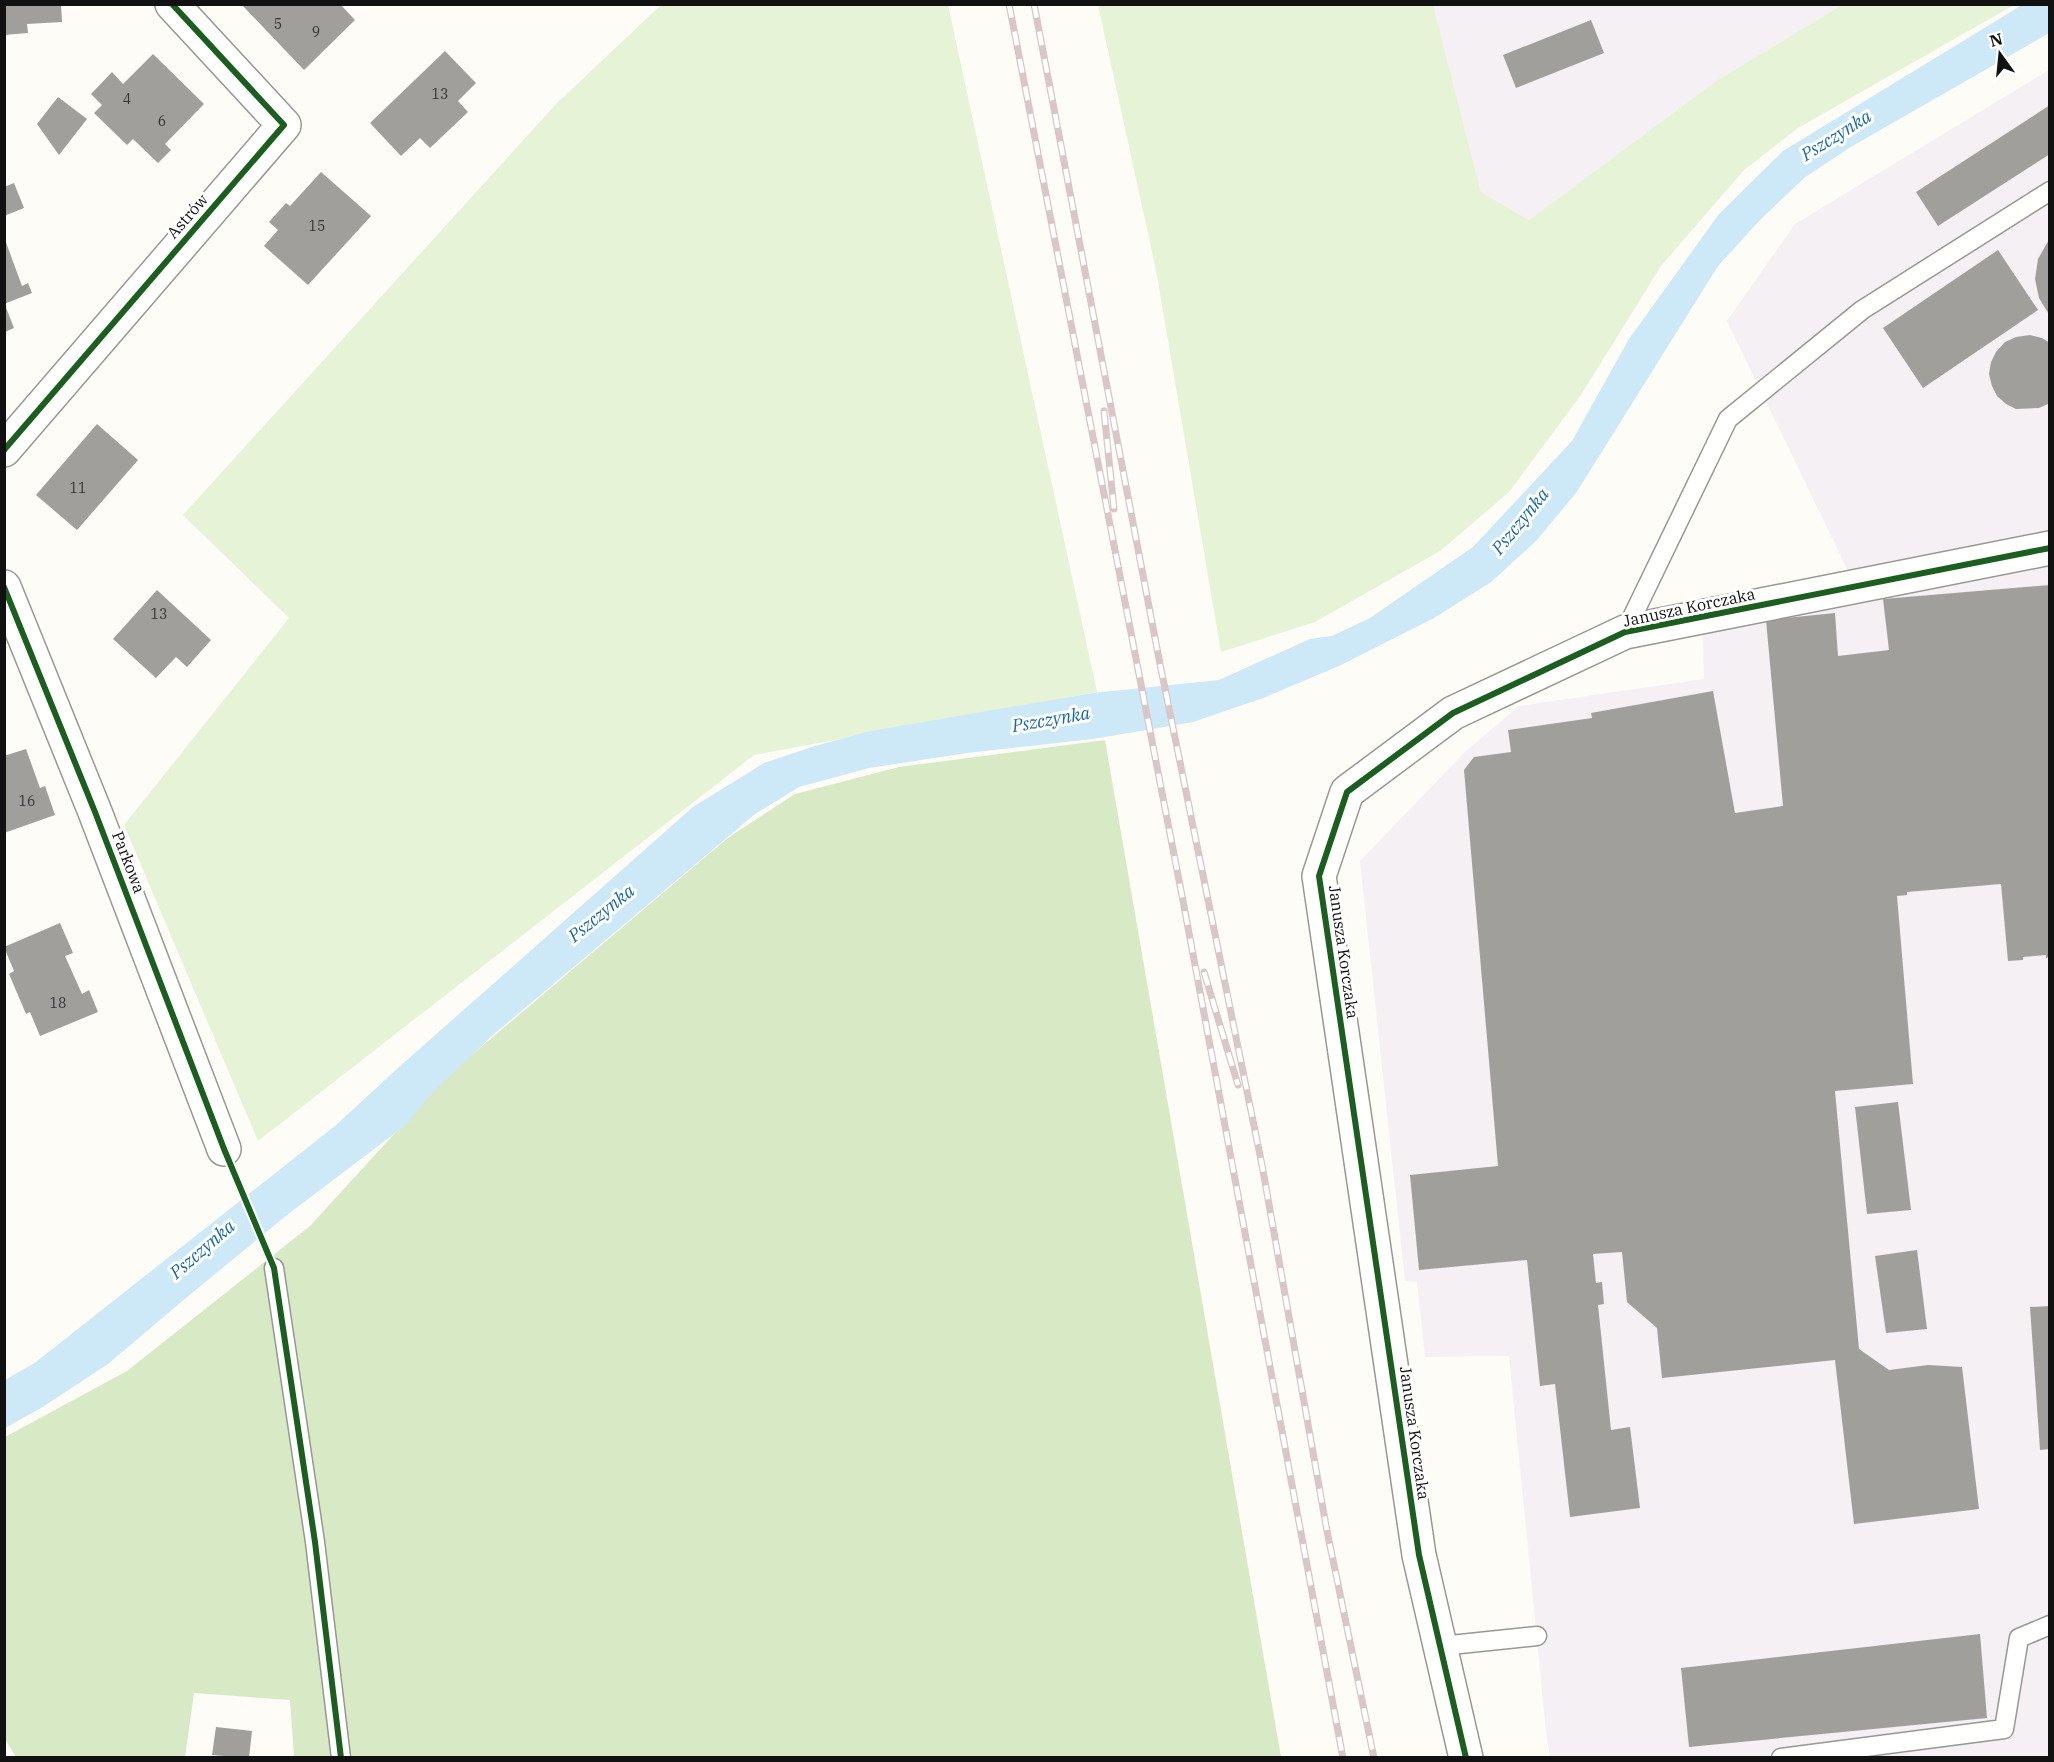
<svg xmlns="http://www.w3.org/2000/svg" width="2054" height="1762" font-family="'IBM Plex Serif',serif">
	<style>
		.industrial { fill: #f5f0f3 }
		.green { fill: #e7f3d7 }
		.forest { fill: #d8eac5 }
		.water { fill: #cde8f7 }
		.building { fill: #a19f9c }
		.lines { fill: none; stroke-linecap: round; stroke-linejoin: round }
		.service-casing { stroke: #979795; stroke-width: 21 }
		.minor-casing { stroke: #979795; stroke-width: 36 }
		.path { stroke: #b9b9b8; stroke-width: 4; stroke-dasharray: 6 3; stroke-linecap: butt }
		.service { stroke: #fffffe; stroke-width: 18 }
		.minor { stroke: #fffffe; stroke-width: 33 }
		.rail-casing { stroke: #d9c6c7; stroke-width: 7 }
		.rail { stroke: #fff; stroke-width: 4.5; stroke-dasharray: 14; stroke-linecap: butt }
		.cycleway-casing { stroke: #fff; stroke-width: 10 }
		.cycleway { stroke: #1b5e20; stroke-width: 6 }
		.labels { text-anchor: middle; dominant-baseline: central; stroke-width: 6; stroke-linejoin: round; paint-order: stroke }
		.number-label { font-size: 14px; fill: #353434 }
		.street-label { font-size: 16px; fill: #111; stroke: #fff }
		.water-label { font-size: 18px; font-style: italic; fill: #1768a6; stroke: #fff }
	</style>
	<rect width="100%" height="100%" fill="#fdfcf7"/>
	<!-- industrial -->
	<path class="industrial" d="M1433,5h409l-126,76 -187,139 -48,-28z
		M2049,70v1687h-499l-4,-26 -37,-375 -84,1 -8,-75 -12,-1 -45,-420 105,-109 54,-46 185,-27 -1,-55 147,-49 -123,-254 68,-97z"/>
	<!-- green -->
	<path class="green" d="M661,5h287l149,687 -343,63 -496,386 -134,-316 165,-207 -106,-103 373,-411z
		M1098,5h335l48,187 48,28 187,-139 126,-76h172l-216,123 -54,42 -83,96 -80,129 -72,97 -69,59 -125,71 -94,30 -65,-382z"/>
	<!-- forest -->
	<path class="forest" d="M1105,740l176,1017h-987l-4,-57 -96,-7 -9,64h-169l-11,-18v-302l122,-66 183,-145 138,-151 281,-238 66,-43 104,-27z"/>
	<!-- water -->
	<path class="water" d="M2022,5h27v28l-200,115 -45,30 -45,43 -41,45 -142,227 -40,48 -45,41 -57,36 -95,48 -76,32 -70,24 -100,17 -126,14 -98,15 -70,19 -44,27 -261,220 -64,61 -23,29 -120,91 -106,87 -73,62 -67,44 -36,20v-48l31,-18 299,-236 63,-58 295,-261 71,-44 51,-17 56,-15 222,-38 126,-13 91,-41 22,-3 38,-18 103,-71 99,-106 57,-102 90,-125 64,-63z"/>
	<!-- building -->
	<path class="building" d="M4,4h57l1,18 -35,2 1,9 -24,2z
		M241,4h99l15,16 -51,50z
		M1591,20l13,33 -88,35 -13,-33z
		M445,51l31,32 -18,18 10,11 -38,36 -10,-10 -19,18 -31,-33z
		M153,54l51,50 -39,40 6,6 -13,13 -25,-24 -6,6 -33,-32 8,-8 -11,-11 21,-22 11,12z
		M58,97l29,22 -28,36 -22,-31z
		M2050,105v49l-112,72 -22,-34z
		M321,172l50,44 -63,69 -44,-39 14,-16 -9,-8 17,-19 4,3z
		M14,183l10,25 -20,8v-29z
		M4,237l18,49 6,-3 4,10 -28,11z
		M2050,238v78l-11,-18 -4,-19 3,-20z
		M1998,250l40,60 -115,78 -40,-60z
		M5,305l9,23 -9,4z
		M2030,335l12,3 8,5v60l-11,5 -23,1 -10,-5 -9,-8 -5,-10 -3,-12 2,-12 5,-10 9,-10 11,-5z
		M97,424l41,36 -61,70 -41,-35z
		M2050,585v372l-4,1v-3l-23,2v3l-15,1 -7,-77 -94,8v3l-10,1 16,188 -78,7 24,258 30,21 39,-5 34,2 17,142 -125,15 -19,-164 -173,18 -5,-50 -30,-26 -5,-50 -29,2 3,29 6,-1 2,22 -6,1 13,125 19,-3 10,81 -70,9 -15,-133 -15,2 -13,-126 -108,10 -9,-95 88,-9 -34,-396 10,-13 37,-5 -3,-22 84,-12 -1,-5 122,-22 22,122 48,-7 -17,-186 69,-7 3,43 51,-6 -6,-51z
		M157,590l54,50 -24,27 -11,-10 -20,21 -43,-39z
		M26,749l14,39 5,-2 10,29 -51,18v-77z
		M60,923l13,30 -8,3 17,38 7,-4 9,22 -58,24 -10,-24 -4,2 -17,-40 5,-3 -10,-24z
		M1898,1102l13,108 -44,4 -12,-107z
		M1917,1250l10,79 -41,4 -11,-77z
		M2050,1306v143l-10,1 -10,-143z
		M1980,1634l7,84 -298,29 -8,-79z
		M216,1727l36,4 -3,27 -37,-3z"/>
	<g class="lines">
		<!-- service casing -->
		<g class="service-casing">
			<path id="service" d="M1625,632l103,-213 134,-109 188,-119
				M274,1268l41,274 26,216
				M1441,1646l96,-10
				M1781,1758l223,-29 15,-91 31,-13"/>
		</g>
		<!-- minor casing -->
		<g class="minor-casing">
			<path id="minor" d="M4,450l280,-325 -112,-121
				M4,587l91,225 129,337
				M1466,1758l-47,-203 -100,-679 28,-84 106,-79 172,-81 425,-84"/>
		</g>
		<!-- path -->
		<path class="path" d="M238,1183l25,59"/>
		<!-- service -->
		<use href="#service" class="service"/>
		<!-- minor -->
		<use href="#minor" class="minor"/>
		<!-- rail casing -->
		<g class="rail-casing">
			<path id="rail" d="M1009,4l175,902 159,852
				M1034,4l125,655 103,506 65,366 47,227
				M1104,411l10,98
				M1204,972l34,113"/>
		</g>
		<!-- rail -->
		<use href="#rail" class="rail"/>
		<!-- cycleway casing -->
		<g class="cycleway-casing">
			<path id="cycleway" d="M4,450l280,-325 -112,-121
				M4,587l91,225 129,337 50,119 41,274 26,216
				M1466,1758l-47,-203 -100,-679 28,-84 106,-79 172,-81 425,-84"/>
		</g>
		<!-- cycleway -->
		<use href="#cycleway" class="cycleway"/>
	</g>
	<g class="labels">
		<!-- number labels -->
		<g class="number-label">
			<text x="278" y="24">5</text>
			<text x="316" y="32">9</text>
			<text x="440" y="94">13</text>
			<text x="127" y="99">4</text>
			<text x="162" y="121">6</text>
			<text x="317" y="226">15</text>
			<text x="78" y="488">11</text>
			<text x="159" y="614">13</text>
			<text x="27" y="801">16</text>
			<text x="58" y="1003">18</text>
		</g>
		<!-- street labels -->
		<g class="street-label">
			<text transform="translate(187 216) rotate(-49)">Astrów</text>
			<text transform="translate(1689 607) rotate(-12)">Janusza Korczaka</text>
			<text transform="translate(129 862) rotate(69)">Parkowa</text>
			<text transform="translate(1344 952) rotate(82)">Janusza Korczaka</text>
			<text transform="translate(1415 1433) rotate(82)">Janusza Korczaka</text>
		</g>
		<!-- water labels -->
		<g class="water-label">
			<text transform="translate(1836 135) rotate(-32)">Pszczynka</text>
			<text transform="translate(1520 521) rotate(-51)">Pszczynka</text>
			<text transform="translate(1051 719) rotate(-10)">Pszczynka</text>
			<text transform="translate(601 913) rotate(-39)">Pszczynka</text>
			<text transform="translate(202 1249) rotate(-41)">Pszczynka</text>
		</g>
	</g>
	<!-- border -->
	<rect width="2054" height="1762" fill="none" stroke="#111111" stroke-width="12"/>
	<!-- north arrow -->
	<g transform="translate(2000 54) rotate(345)" stroke="#ffffff" stroke-width="4.5" paint-order="stroke">
	<path d="M0-4.5L10 22L0 15L-10 22Z" fill="#111111"/>
	<text y="-9" font-size="16" font-weight="bold" text-anchor="middle" fill="#111111">N</text>
	</g>
</svg>
